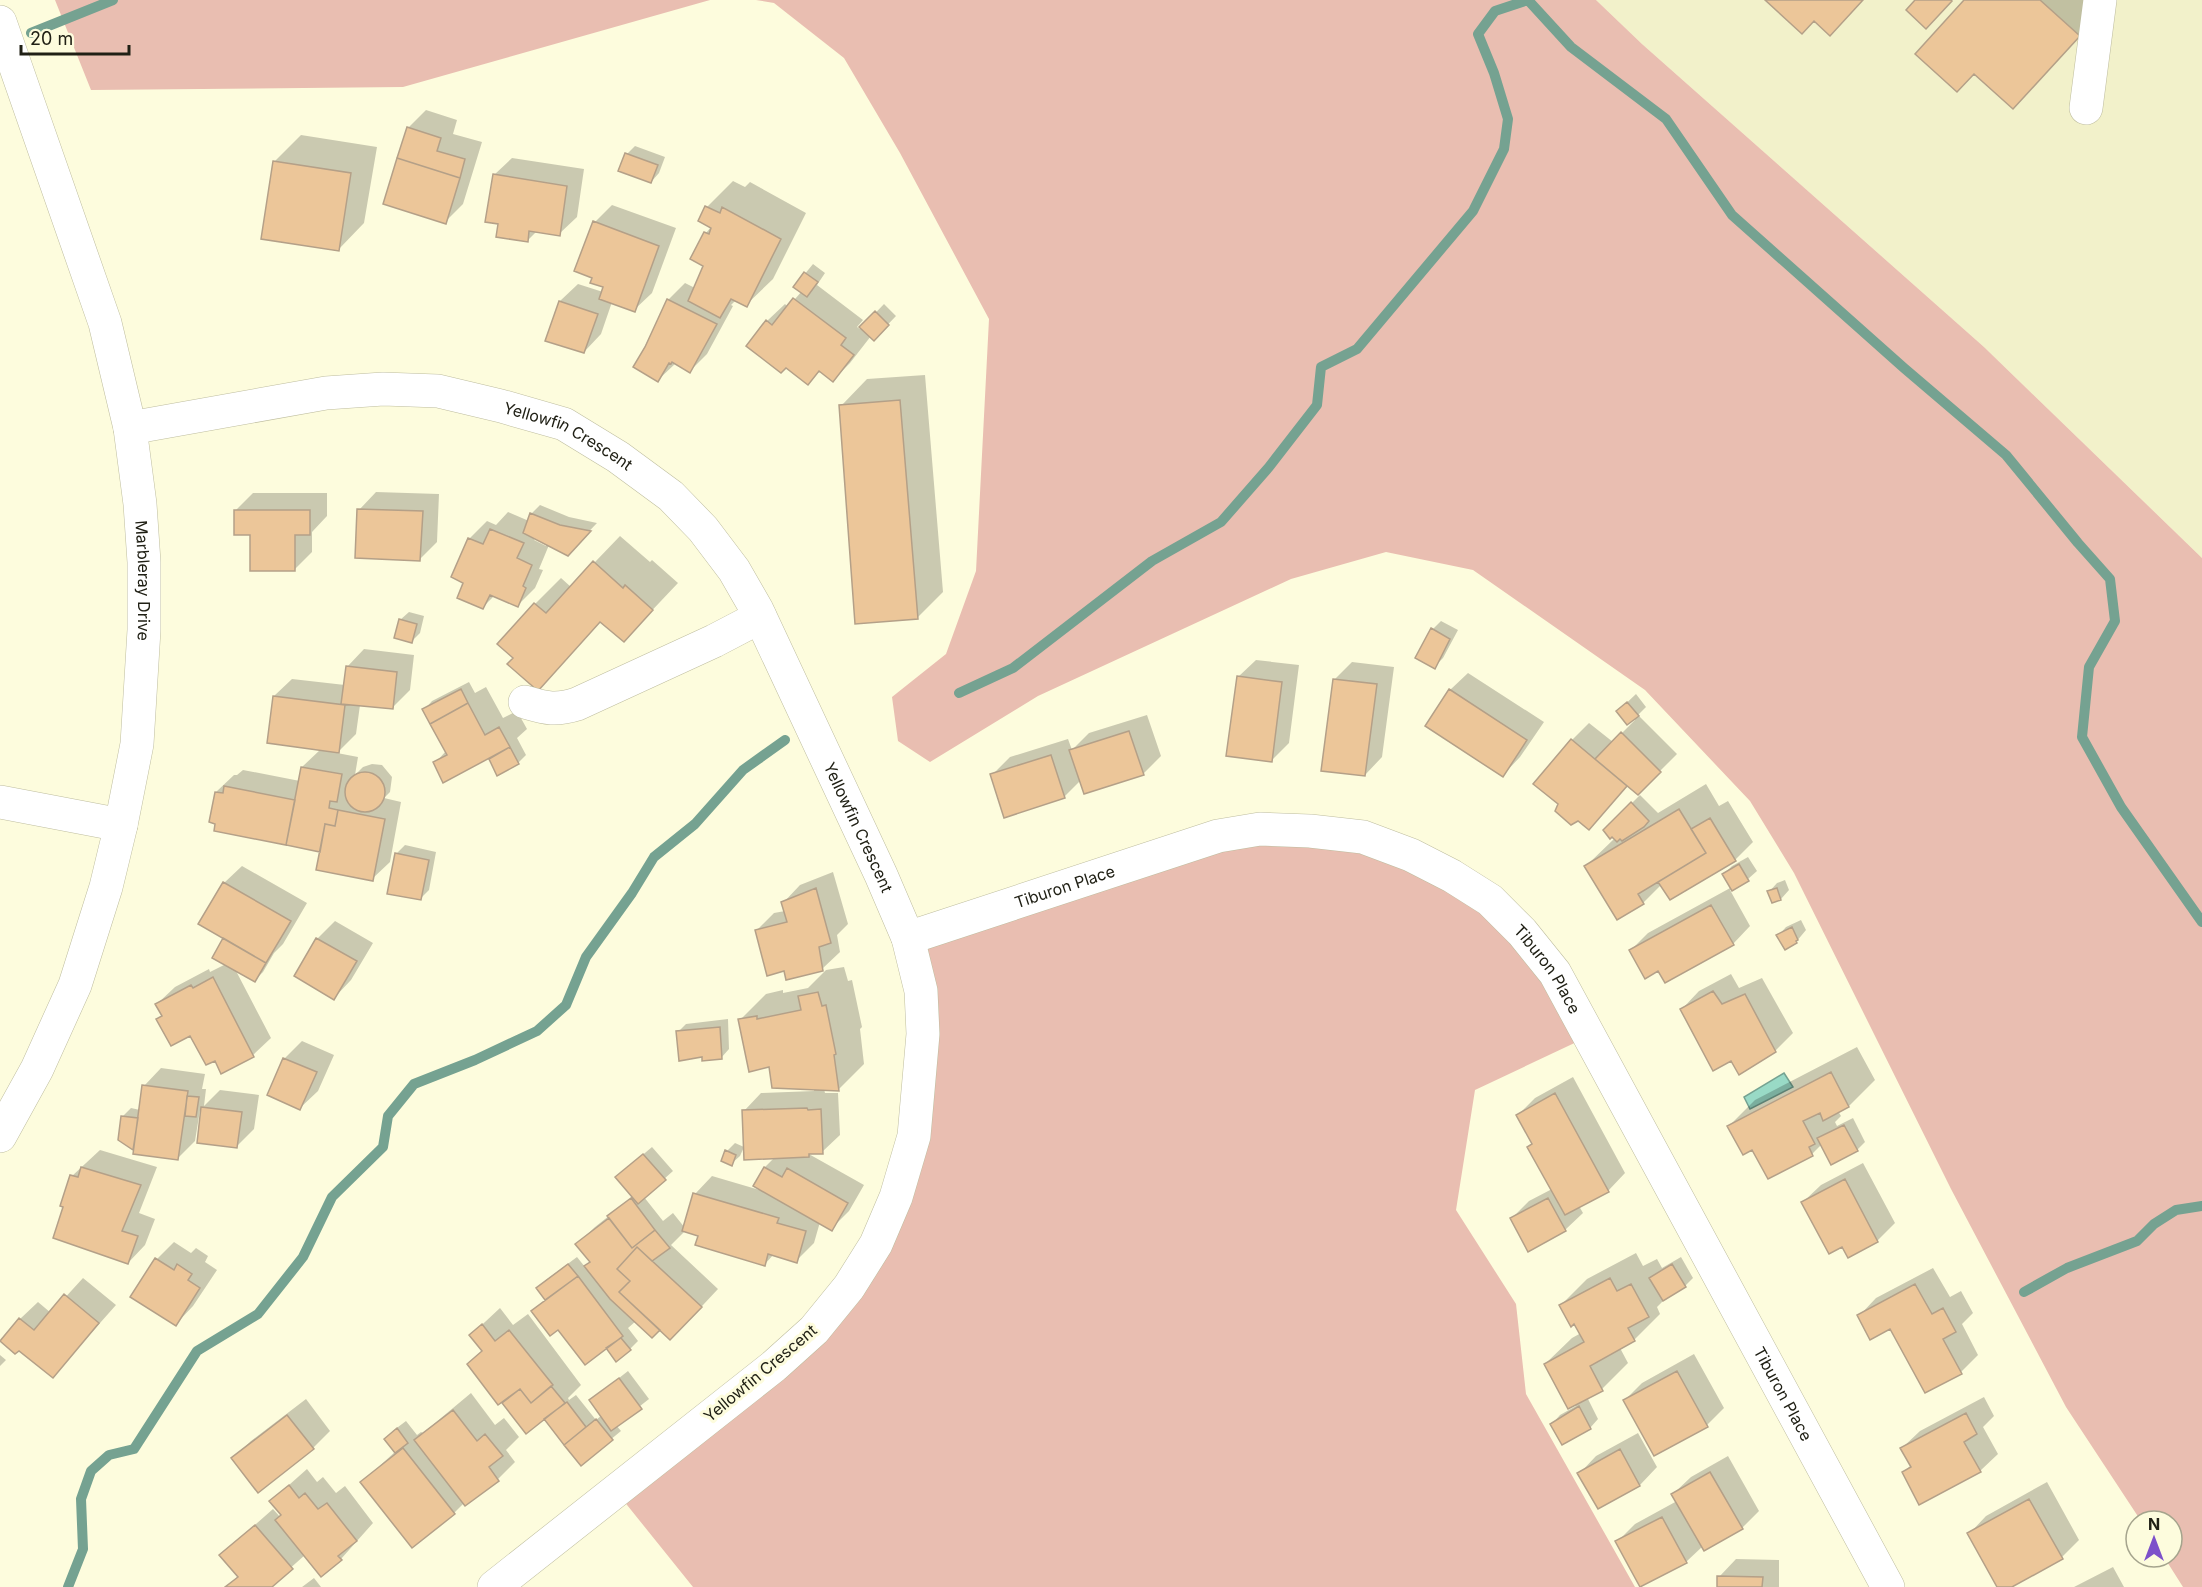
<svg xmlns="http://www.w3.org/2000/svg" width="2202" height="1587" font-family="Inter,sans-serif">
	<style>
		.built { fill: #f2f1ca }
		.green { fill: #e9beb1 }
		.water { fill: #99dac6; stroke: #75a291; stroke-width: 1.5 }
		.shadow { fill: #0003; fill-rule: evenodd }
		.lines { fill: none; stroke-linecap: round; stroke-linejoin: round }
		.stream { stroke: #75a291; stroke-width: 10 }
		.building { fill: #ecc699; stroke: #b4a088; stroke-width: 1.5 }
		.minor-casing { stroke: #bebd9f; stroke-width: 34 }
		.minor { stroke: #fff; stroke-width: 33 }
		.labels { text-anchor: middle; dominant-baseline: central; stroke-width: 6; stroke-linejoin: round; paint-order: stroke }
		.street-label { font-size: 16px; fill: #202015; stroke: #fdfcdd }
	</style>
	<rect width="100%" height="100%" fill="#fdfcdd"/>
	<!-- built -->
	<path class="built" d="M1596,0h606v558l-218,-211 -342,-303z"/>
	<!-- green -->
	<path class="green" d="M55,0h655l-307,87 -312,3z
		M756,0h840l46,44 342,303 218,211v1029h-19l-19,-30h8v-36h-31l-75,-114 -115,-218 -157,-316 -44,-72 -105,-111 -172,-120 -87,-18 -95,27 -253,117 -108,66 -32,-21 -6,-44 54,-43 30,-83 13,-252 -89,-166 -56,-95 -70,-55z
		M1221,839l147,3 123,62 92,135 -108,51 -19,120 60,94 10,90 109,193h-942l-74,-92 158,-127 125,-171 11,-255z"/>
	<!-- water -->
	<path class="water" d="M1784,1073l9,14 -43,22 -6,-12z"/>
	<!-- shadow -->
	<path class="shadow" d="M1966,0h129l10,9 -92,98z
		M426,110l31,10 -4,14 29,8 -19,62 -18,18 -37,-94z
		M301,135l76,12 -13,76 -26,27 -63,-89z
		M635,146l30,11 -6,16 -8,9 -24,-28z
		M512,158l72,11 -7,48 -18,17 -22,-3 -10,10 -27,-18 -6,-48z
		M733,181l12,6 5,-5 56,31 -33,66 -27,26 -10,-5 -5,5 2,1 -26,48 -17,17 -14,-8 -18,17 -23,-14 33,-66 17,-17 10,5 10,-23 1,-32 5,-6 -4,-20z
		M612,205l64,23 -24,65 -18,17 -22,-8 -11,32 -17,18 -24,-51 18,-17 25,8 2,-6 -10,-64z
		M813,264l12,9 -8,12 46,35 -6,7 3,2 24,-25 12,12 -22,23 -3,-3 -21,27 -17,17 -13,-9 -12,12 -41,-62 18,-17 3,3 14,-16 -7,-5z
		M925,375l18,217 -26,26 -76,-212 26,-27z
		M376,492l63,2 -2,48 -17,17 -61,-49z
		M253,493h74v23l-15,16v20l-17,17 -43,-35 -17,-23z
		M540,505l29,12 28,6 -21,22h-27l-10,24 4,1 -8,18 -17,17 -23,-10 -12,12 -18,-24 4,-44 18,-18 9,4 12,-13 21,9 3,-8zM535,538l12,6 -1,2 -12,-6z
		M620,536l30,26 2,-2 26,23 -54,57 -23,-19 -63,68 -3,-85 26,-26 10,9z
		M409,612l15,4 -4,17 -8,8 -12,-21z
		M1441,621l17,9 -15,28 -9,9 -1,-38z
		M364,649l50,6 -4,35 -18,18 -32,-3 -4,29 -19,19 21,4 -3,18 8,-8 9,-3 10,1 10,12 -2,15 -6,6 17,4 -11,60 -18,17 -156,-87 18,-17h3l6,-5 57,11 2,-14 19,-18 -47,-53 18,-17 53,6 2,-18z
		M1256,660l43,5 -10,78 -18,18 -33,-84z
		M1352,662l42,5 -12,90 -17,18 -31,-95z
		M1468,673l76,49 -24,35 -17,18 -53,-85z
		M469,682l6,11 11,-6 17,31 14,-7 10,18 -10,9 9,17 -8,8 -28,-3 6,-6 -61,9 11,-12 -22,-41 8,-9z
		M1636,694l10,13 -8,8 39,39 -39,39 -10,-8 -22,25 -34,-70 17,-17 24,19 22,-22 -17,-9z
		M1147,715l14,41 -18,18 -62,6 -17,17 -72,-22 18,-18 58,-18 4,11 17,-17z
		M1706,784l13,22 9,-5 25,41 -18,18 -65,38 -8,-14 -19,19 -57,-37 29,-28 -10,-8 35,-35 18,18z
		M405,845l31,7 -7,38 -8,8 -25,-44z
		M1748,857l9,14 -9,8 -18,11 20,36 -17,18 -75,25 -27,-19 17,-17 84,-46 -8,-13 8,-8z
		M242,866l65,37 -24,41 -9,9 -11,19 -8,8 -20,-11 36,69 -18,17 -31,17 -7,-13 -24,-25 -33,-15 5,-4 -6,-11 18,-17 34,-18 1,3 16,-8 -2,-81z
		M833,872l15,52 -11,11 3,17 -18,17h-37l-29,-38 18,-18 11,-2 -2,-8 17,-18z
		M1785,880l4,10 -8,9 -8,3 -4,-10 8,-9z
		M1801,920l5,10 -10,12 -18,-6 8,-9z
		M335,921l38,22 -22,37 -17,18 -38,-22 21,-37z
		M844,967l4,14 4,-1 10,47 -2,2 4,35 -26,26 -14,-1 1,4h13l2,42 -18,17 -15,1 57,32 -15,26 -18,18 -11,-7 -6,21 -18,18 -22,-7 -9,10 -79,-34 -15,15 47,44 -30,32 -28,7 -24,-7 -8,7 10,13 -8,8 -23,-3 -49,-18 -25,-17 13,-12 -8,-10 8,-9 31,-23 8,10 6,-6 -14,-17 18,-17 39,-31 -8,-27 26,-22 21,24 -29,26 19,24 10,-8 12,15 10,-34 17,-18 51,15 -8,-6 10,-18 10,-10 -31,-46 17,-18 53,-2v-2l-44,-23 -30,-46 26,-26 17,-4v3l25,-5 18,-18z
		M1731,974l8,14 23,-10 31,55 -18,18 -44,8 -49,-50 17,-18z
		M728,1019l1,30 -8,9 -17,-3 -26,-23 8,-8z
		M302,1041l32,14 -16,36 -18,17 -16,-49z
		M1857,1047l18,33 -26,26 -11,5 3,5 -6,6 2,4 16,-8 12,24 -8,8 -35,-6 -10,10 -59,-6 -24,-22 26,-26z
		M161,1068l44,6 -3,15h4l-2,17 16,-16 39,5 -5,34 -17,17 -34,-36h-3l-5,31 -17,17 -42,-13 -3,3 -11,-31 9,-9 9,2 4,-24z
		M1573,1077l52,96 -17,18 -29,15 4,7 -18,17 -53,-12 17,-17 23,-12 -19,-46 -15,-28 17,-17z
		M735,1143l9,4 -4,9 -9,8 -4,-13z
		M100,1150l57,17 -18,46 16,6 -10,26 -17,18 -56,-87z
		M1863,1163l32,60 -18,18 -34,4 -40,-43 18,-17z
		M174,1242l17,11 5,-5 12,8 -3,6 12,8 -24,36 -17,18 -19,-65z
		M1636,1253l7,13 14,-7 5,9 19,-11 12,21 -8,8 -18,11 -10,10 3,7 -26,26 -14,8 8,15 -26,26 -15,8 11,22 -8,9 -38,-4 8,-9 16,-9 -31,-42 27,-26 9,-5 -20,-28 26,-26z
		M1933,1268l17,29 11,-6 12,22 -11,11 16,31 -17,17 -70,-45 -32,-11 17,-18z
		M83,1278l33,27 -63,71 -33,-57 18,-17 13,11z
		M500,1308l13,17 15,-11 53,71 -13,13 1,2 7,-5 20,25 6,-5 -11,-15 37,-29 21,28 -33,26 5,6 -40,33 -37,-47 -18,15 -24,-32 -33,-36 14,-14 -12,-15z
		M1694,1354l30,54 -17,17 -82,-25 17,-17z
		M0,1355l6,5 -6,6z
		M471,1393l24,32 9,-7 15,19 -13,13 9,12 -17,17 -32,25 -2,-1 -10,10 -92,-31 34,-31 -10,-12 8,-9 12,-9 11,14 4,-3 2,1z
		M1984,1397l10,19 -11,11 15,27 -18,17 -76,1 7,-7 -9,-17 18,-17z
		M306,1399l24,32 -17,17 -80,10 18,-17z
		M1638,1433l19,34 -17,18 -42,22 -19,-33 17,-18z
		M1728,1456l31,55 -17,17 -39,18 -17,16 -69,-20 18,-18 42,-23 -4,-7 18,-17z
		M307,1469l10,13 6,-5 13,16 9,-7 28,37 -32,36 -36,-4 -36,32h-42l12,-12 -18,-20 52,-46 8,9 2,-2 -12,-15z
		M2047,1482l32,58 -17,17 -53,30h-11l-29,-53 17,-18z
		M1736,1559l43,1v27h-60v-10z
		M2113,1567l11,20h-50z
		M314,1578l7,9h-19z"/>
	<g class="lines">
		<!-- stream -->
		<path class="stream" d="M1528,0l43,47 95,72 66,96 172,153 102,87 72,88 32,36 5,42 -26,46 -7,70 39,70 81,115
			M31,33l82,-33
			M959,693l54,-25 139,-107 69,-39 48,-55 48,-62 4,-38 36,-18 116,-138 31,-62 4,-30 -14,-46 -16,-39 17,-23 33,-11
			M2024,1292l43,-24 70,-27 17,-17 22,-14 26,-4
			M68,1587l15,-38 -2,-50 10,-28 18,-16 25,-6 63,-98 61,-37 45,-57 29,-60 51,-50 5,-31 26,-32 61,-24 62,-29 29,-26 20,-48 46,-64 22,-36 41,-33 48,-54 42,-30"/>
	</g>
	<!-- building -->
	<path class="building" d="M1765,0h98l-33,36 -16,-15 -12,13z
		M1915,0h36l1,1 -26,28 -20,-19z
		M1964,0h76l40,36 -67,73 -39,-35 -17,18 -42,-38z
		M407,127l34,11 -4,13 28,8 -5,19 -63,-20z
		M625,153l33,12 -7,18 -33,-12z
		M397,158l63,20 -14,46 -63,-20z
		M273,161l78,12 -12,78 -78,-12z
		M493,174l74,12 -7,50 -31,-5 -1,11 -32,-5 2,-13 -13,-2z
		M705,206l15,7 2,-6 59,32 -34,68 -16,-8 -11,19 -32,-17 15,-35 -13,-7 14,-27 5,2 2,-6 -13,-7z
		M593,221l66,25 -24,66 -36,-13 4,-12 -13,-4 2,-5 -18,-7z
		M804,272l14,10 -11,15 -14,-10z
		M793,298l53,40 -5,7 13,10 -21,27 -14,-11 -11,14 -22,-17 -5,5 -35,-27 20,-26 6,5z
		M667,299l50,25 -27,49 -18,-11 -1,2 -2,-1 -11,19 -25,-15 12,-20z
		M559,301l39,13 -14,39 -39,-12z
		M875,311l14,14 -15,16 -15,-14z
		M900,400l18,219 -63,5 -16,-219z
		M357,509l66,2 -3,50 -65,-3z
		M234,510h76v25h-15v36h-45v-36h-16z
		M530,513l30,12 31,6 -23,25 -45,-23z
		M490,529l34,14 -7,15 15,7 -9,21 3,2 -8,19 -28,-12 -7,14 -26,-11 6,-15 -12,-6 17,-39 15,6z
		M593,561l30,27 2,-3 28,25 -29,32 -24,-20 -62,69 -31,-27 6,-6 -16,-14 37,-41 12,10z
		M399,619l18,5 -5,19 -18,-5z
		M1431,628l19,11 -15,30 -20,-11z
		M346,666l51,6 -4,37 -52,-5z
		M1237,676l45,6 -10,80 -46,-6z
		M1333,679l44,5 -12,92 -44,-5z
		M461,689l7,14 -38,21 -8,-15z
		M1449,689l78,51 -24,37 -78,-51z
		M273,696l72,9 -6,48 -72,-10z
		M1627,702l12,14 -12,9 -11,-14z
		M468,703l17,32 14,-8 11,20 -67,36 -10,-21 14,-7 -17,-31z
		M1129,731l15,44 -60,19 -15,-44z
		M1621,732l40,40 -23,23 -43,-36z
		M1571,739l56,47 -38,44 -11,-9 -7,4 -16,-14 3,-7 -25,-20z
		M510,747l9,17 -22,12 -8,-17z
		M1051,755l14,43 -61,20 -14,-44z
		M301,767l41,7 -5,28 -7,-1 -1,7 9,2 -3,16 -10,-2 -5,28 -34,-7z
		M345 792a20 20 0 1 1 40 0a20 20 0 1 1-40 0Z
		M224,786l71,14 -9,45 -72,-14 1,-7 -6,-2 6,-30 8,1z
		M1631,802l18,19 -5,6 -22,14 -2,-2 -3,3 -5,-5 -2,2 -7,-9z
		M1679,809l27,44 -68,41 6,10 -27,16 -33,-54z
		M338,810l47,9 -12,62 -57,-11 9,-46 10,2z
		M1710,818l26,43 -66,39 -12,-18 48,-29 -15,-24z
		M395,853l34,7 -8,40 -34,-6z
		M1739,864l10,17 -17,10 -10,-17z
		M223,882l68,39 -25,42 -68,-39z
		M816,888l15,55 -12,4 4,24 -37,9 -2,-9 -17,5 -12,-46 32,-8 -6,-20z
		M1777,888l4,12 -9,3 -5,-12z
		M1711,905l23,40 -69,38 -7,-12 -13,8 -16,-29z
		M1792,927l6,13 -2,1 1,2 -12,7 -9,-15z
		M223,938l43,25 -11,19 -43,-24z
		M316,938l41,23 -23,39 -40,-24z
		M213,977l41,80 -33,17 -6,-13 -9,4 -16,-29 -19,10 -15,-27 6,-3 -7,-12 36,-19 2,3z
		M1713,991l9,13 23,-10 31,58 -37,23 -8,-14 -18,10 -33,-62z
		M818,992l4,14 4,-1 10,49 -2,1 5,36 -67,-3 -3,-21 -20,5 -11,-53 19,-3v3l44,-9 -3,-14z
		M720,1027l2,32 -20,2v-4l-23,4 -3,-30z
		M283,1058l34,14 -17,38 -33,-15z
		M1831,1072l18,35 -26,14 -3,-8 -17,8 12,23 -6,3 4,9 -45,23 -16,-29 -9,5 -16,-29z
		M142,1085l46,6 -10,69 -45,-6z
		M1555,1093l54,99 -44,23 -38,-68 5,-3 -16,-29z
		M187,1096l12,1 -3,20 -11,-1z
		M201,1107l41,5 -5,36 -40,-5z
		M807,1108l1,2 13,-1 2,45h-14v3l-65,3 -2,-50z
		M121,1116l17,2 -5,32 -15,-10z
		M1844,1125l14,26 -27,14 -14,-27z
		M725,1150l11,5 -4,11 -11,-5z
		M643,1154l23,26 -28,24 -23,-27z
		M81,1167l60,18 -19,46 16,5 -10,28 -75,-26 10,-31 -3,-1 10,-31 8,2z
		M764,1167l18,10 5,-9 61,35 -16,28 -79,-45z
		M1845,1179l33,63 -30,16 -6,-11 -13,7 -28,-52z
		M693,1193l86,25 -2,5 29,8 -9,32 -29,-9 -3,12 -70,-21 3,-9 -16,-5z
		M631,1198l24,32 -23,18 -25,-32z
		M1548,1198l18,33 -38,21 -18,-34z
		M609,1218l23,30 23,-18 15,18 -18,13 -15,-14 -20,22 13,12 -11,11 41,38 -8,8 -42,-39 -26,-33 6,-4 -15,-18z
		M637,1247l65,60 -32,33 -51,-48 11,-11 -13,-12z
		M155,1258l19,12 3,-6 15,10 -4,6 12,8 -24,38 -46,-29z
		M568,1264l10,12 -33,24 -9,-12z
		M1672,1264l14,23 -23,14 -14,-23z
		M578,1276l45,60 -38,29 -27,-35 -8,6 -19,-25z
		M1610,1278l7,13 14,-7 18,33 -21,11 7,13 -45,25 13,25 -35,18 -24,-45 40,-22 -10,-18 -3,3 -12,-22z
		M1915,1284l17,30 11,-6 13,24 -13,7 19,35 -37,19 -35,-64 -20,11 -13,-25z
		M64,1294l35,29 -46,55 -34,-27 -4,3 -15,-13 19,-23 15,12z
		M482,1324l13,17 14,-11 44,55 -22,18 -11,-14 -22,16 -31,-41 15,-13 -13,-16z
		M621,1338l10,12 -15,12 -10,-14z
		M1677,1371l31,56 -54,29 -31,-56z
		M619,1378l23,31 -31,22 -22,-31z
		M551,1386l14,17 -39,31 -24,-31 18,-14 11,14z
		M567,1402l19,25 -22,18 -20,-26z
		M1579,1406l12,23 -29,16 -12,-21z
		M453,1410l24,31 8,-7 18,22 -14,11 10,14 -34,25 -51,-66z
		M1966,1413l11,21 -13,8 17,30 -62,33 -17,-33 9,-5 -11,-19z
		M287,1415l27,34 -56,44 -27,-35z
		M596,1419l17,21 -32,26 -17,-21z
		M397,1428l11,15 -13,10 -11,-14z
		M403,1448l52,66 -43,34 -52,-66z
		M1620,1449l20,37 -42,23 -21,-36z
		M1710,1472l33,57 -39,22 -33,-57z
		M289,1485l10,13 6,-5 13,16 9,-6 30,38 -19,15 4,4 -21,17 -46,-57 6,-5 -12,-14z
		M2029,1499l34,60 -51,28h-15l-30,-54z
		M1662,1517l25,46 -47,24 -25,-46z
		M255,1525l38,44 -21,18h-47l13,-10 -19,-22z
		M1717,1576l46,1 -1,10h-45z"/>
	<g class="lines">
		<!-- minor casing -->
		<g class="minor-casing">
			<g id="minor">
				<path id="s1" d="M0,22l105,301 25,105 10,76 4,58v68l-7,114 -16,81 -15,62 -31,98 -38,84 -37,67"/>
				<path d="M2086,108l14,-108"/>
				<path id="s2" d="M130,428l196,-35 57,-4 55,2 63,15 63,18 54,33 53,39 32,33 31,41 23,40 124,265 27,63 13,53 2,43 -9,102 -18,61 -20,47 -27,43 -35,43 -40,36 -280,221"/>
				<path d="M525,702c21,6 30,9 52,2l137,-63 46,-24"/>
				<path d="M0,802l121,23"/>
				<path id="s3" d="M908,938l310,-102 42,-7 50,2 53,6 48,18 41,21 38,24 32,32 33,41 333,614"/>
			</g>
		</g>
		<!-- minor -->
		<use href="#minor" class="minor"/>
	</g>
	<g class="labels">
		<!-- street labels -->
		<g class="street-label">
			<text stroke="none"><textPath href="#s2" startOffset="450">Yellowfin Crescent</textPath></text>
			<text stroke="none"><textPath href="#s1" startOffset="580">Marbleray Drive</textPath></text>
			<text stroke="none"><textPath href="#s2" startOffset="954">Yellowfin Crescent</textPath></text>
			<text stroke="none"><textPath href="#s3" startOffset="165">Tiburon Place</textPath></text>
			<text stroke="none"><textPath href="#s3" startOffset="705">Tiburon Place</textPath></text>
			<text transform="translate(760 1373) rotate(-40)">Yellowfin Crescent</text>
			<text stroke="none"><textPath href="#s3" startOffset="1191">Tiburon Place</textPath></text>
		</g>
	</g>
	<!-- north arrow -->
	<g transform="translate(2154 1539)"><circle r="28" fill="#fdfcdd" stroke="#a5a48d" stroke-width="1.5"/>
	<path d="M0-4.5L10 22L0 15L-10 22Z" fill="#7d51ca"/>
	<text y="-9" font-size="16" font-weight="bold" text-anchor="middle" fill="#202015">N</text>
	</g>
	<!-- scale -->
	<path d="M21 45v9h108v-9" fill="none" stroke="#202015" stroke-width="3"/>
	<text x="30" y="45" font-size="18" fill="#202015" stroke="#fdfcdd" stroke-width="4.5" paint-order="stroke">20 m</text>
</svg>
